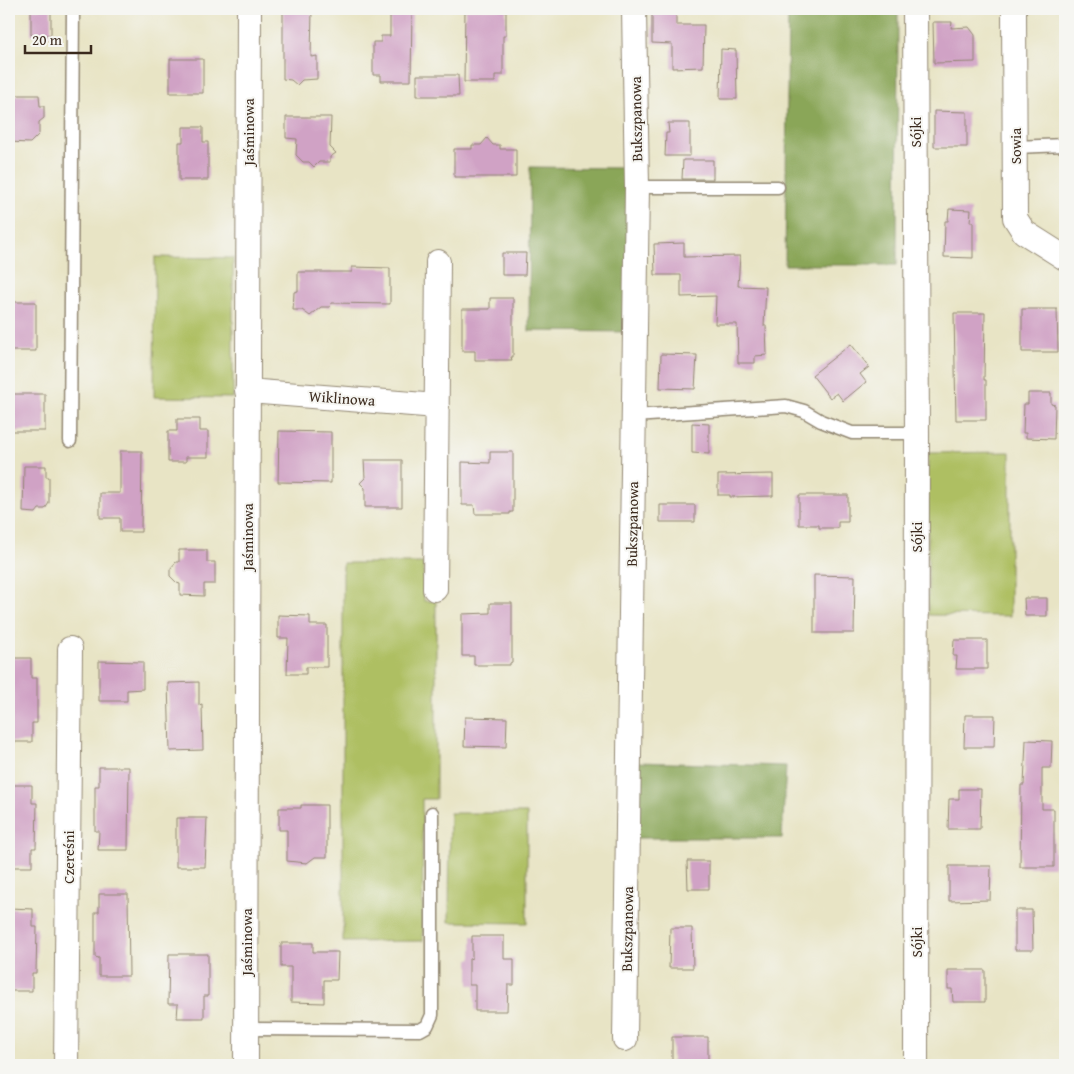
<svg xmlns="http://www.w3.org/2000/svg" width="1074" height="1074" font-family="'Gentium Book Plus',serif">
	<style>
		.green { fill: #aebf62; stroke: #747440 }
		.forest { fill: #8aa658; stroke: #62683b }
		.building { fill: #d0a2c5 }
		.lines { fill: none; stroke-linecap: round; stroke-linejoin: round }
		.lane-casing { stroke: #928772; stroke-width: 15 }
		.street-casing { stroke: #928772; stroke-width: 26 }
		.lane { stroke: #fff; stroke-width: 12 }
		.street { stroke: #fff; stroke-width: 24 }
		.labels { text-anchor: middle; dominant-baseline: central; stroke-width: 4; stroke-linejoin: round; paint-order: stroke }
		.street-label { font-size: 15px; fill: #3b2a1e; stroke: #f6f6f2 }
	</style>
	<rect width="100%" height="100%" fill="#f6f6f2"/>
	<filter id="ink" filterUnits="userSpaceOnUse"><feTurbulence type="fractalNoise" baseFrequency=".02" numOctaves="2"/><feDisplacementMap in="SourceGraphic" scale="10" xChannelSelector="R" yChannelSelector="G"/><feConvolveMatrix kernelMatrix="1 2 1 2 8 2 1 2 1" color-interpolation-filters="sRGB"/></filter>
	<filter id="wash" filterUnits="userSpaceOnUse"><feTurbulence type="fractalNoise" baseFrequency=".0096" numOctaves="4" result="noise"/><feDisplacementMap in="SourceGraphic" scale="20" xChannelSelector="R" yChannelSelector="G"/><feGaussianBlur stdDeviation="1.12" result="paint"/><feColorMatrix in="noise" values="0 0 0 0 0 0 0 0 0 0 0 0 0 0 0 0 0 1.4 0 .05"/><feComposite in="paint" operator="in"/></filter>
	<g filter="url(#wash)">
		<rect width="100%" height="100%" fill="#e8e4c5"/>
		<!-- green -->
		<path class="green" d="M155,257l78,1v140l-79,-1z
			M1010,452v164l-82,-1v-162z
			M343,563h80l1,38h12v198h-14l1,142 -80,1z
			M450,813h77v110l-78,-1z"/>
		<!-- forest -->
		<path class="forest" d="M788,9h110l-1,256h-112z
			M530,167l99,1 -2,164 -98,-1z
			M636,762l150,4 -4,72h-145z"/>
		<g id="blocks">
			<!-- building -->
			<path class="building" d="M31,9h20v26h-20z
				M283,9h29l-1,48 6,-1v23l-15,1 -5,5 -6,-5 -8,-1z
				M390,9h22l-1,72h-30v-6h-8v-33h8v-6h9z
				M465,9h41v27h-3v39h-8v7h-31z
				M652,9h24v16h28l-1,42 -31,1v-24l-20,-1z
				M933,22h19l-1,6 18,-1 6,8v27l-41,1z
				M721,49l15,1 1,49h-17z
				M170,59h33v34h-33z
				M417,75h41l1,21h-42z
				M9,95h30l1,11h4v12l-5,4v12l-9,9 -21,-1z
				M934,111l33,1v35h-33z
				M286,117h45l-1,30 6,6 -6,4v5h-11l-5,5 -5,-5h-6l-7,-7 1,-16 -11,-1z
				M668,123h22v33h-25l1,-23h3z
				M183,127h20v15h5v38h-29v-38h4z
				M487,138l6,7h7v4h16v28h-62v-28h18v-4h9z
				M683,160h30v19h-31z
				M949,209l22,1 -1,12h3v36l-29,-1 1,-36h3z
				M684,243v14l56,-1 -2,30 28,1 -2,39h2l1,29 -12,1v7h-17l-1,-39h-22l1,-28 -35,1v-22h-26l-1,-31z
				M502,253h24l-1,22h-23z
				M352,267l38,1v36l-59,-1 -1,4h-9l-11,9 -8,-6h-9l1,-18 4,-1v-19h54z
				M490,298h23v59h-2l1,3h-37v-9h-13v-42h28z
				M9,302h27v49h-27z
				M1022,309h35l1,43h-36z
				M954,313h31l-1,67h2v40h-30z
				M851,344l18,23 -9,7 6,8 -23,19 -6,-8 -7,5 -18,-23z
				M661,354l36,1 -2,34 -35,-1z
				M1028,393h23v11l4,1 -1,34 -28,-1v-5h-3l1,-29h4z
				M9,394h36v37h-36z
				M177,419h23v12h8v26h-22v5h-18v-31h9z
				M692,423l17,1v30l-17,-1z
				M279,431l52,1v51l-53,-1z
				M120,451h22l-1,81h-21v-14h-20v-25h20z
				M490,452h23v60h-3v2h-35l-1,-9h-12v-43l28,1z
				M364,460h38v47h-37v-19l-5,-5 5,-5z
				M24,466h22v11h3v26l-4,6h-6l-3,4 -13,-1z
				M773,474v22l-43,1v-2h-12v-20z
				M799,495h49v27h-10v6h-19v-3h-20z
				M660,505h35v17h-35z
				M179,550h28v12h8v22h-11v12l-24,-1v-11l-3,-1 -7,-7v-7l6,-7h3z
				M814,575l41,1 -1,57h-40z
				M1024,598h23v18h-22z
				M490,603h22v59l-2,1v2h-36v-9h-12v-42l28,-1z
				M278,615l32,1v9h17v42h-21v7h-19l1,-36h-10z
				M954,640h33v29h-31l1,-13h-4z
				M9,658h22v20h6v45h-5v19h-23z
				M99,661l44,1v27l-16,1v11h-28z
				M199,682v23l3,-1 1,46 -33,1 -2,-68z
				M965,715h30l-1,32h-30z
				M465,717l42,1 -1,29 -42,-1z
				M1026,740l26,1 -1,27h-9v41h12v58h-34l1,-82h3z
				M99,767h30l-1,83h-30l1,-19h-4v-45h4z
				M9,785h23v18h5l-1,45h-4v19h-23z
				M959,789h22l-1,40h-32l1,-30h10z
				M301,805h26v52h-12l-8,6 -20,-2v-31h-8v-22h22z
				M176,818h31l-2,49h-29z
				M687,861h22v28h-21z
				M949,866h42l-1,34 -41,1z
				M99,894h29l1,82h-30v-18l-4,-1v-45h4z
				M9,908l24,1v18h4l-1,46h-4v18h-23z
				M1015,910h17l1,40h-18z
				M670,928h22l1,40h-24z
				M472,936h32v23h10v26h-6l-1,26h-32v-26h-6v-26l3,-1z
				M281,943h32v9h25l-1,28h-13v23l-33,-1v-35h-10z
				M169,954h39v42h-4v22h-27l1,-14h-10z
				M948,970h37v32h-32l-1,-13h-4z
				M672,1037h36v28h-36z"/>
		</g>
	</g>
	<g filter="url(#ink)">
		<use href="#blocks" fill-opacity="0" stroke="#928772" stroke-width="1"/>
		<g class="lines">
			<!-- lane casing -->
			<g class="lane-casing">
				<path id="lane" d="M1015,147l50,-2
					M637,187h141
					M634,416l152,-10 18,5 17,10 31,12h65
					M70,441l3,-432
					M246,1029l174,1 7,-4 5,-11v-202"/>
			</g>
			<!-- street casing -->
			<g class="street-casing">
				<path id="street" d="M915,9l2,424 -1,632
					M1014,9l1,209 9,14 41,26
					M247,391l190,15
					M435,589l3,-327
					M625,1039l12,-852 -3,-178
					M66,1065l4,-416
					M246,1065l3,-1056"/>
			</g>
			<!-- lane -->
			<use href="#lane" class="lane"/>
			<!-- street -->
			<use href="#street" class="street"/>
		</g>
	</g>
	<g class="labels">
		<!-- street labels -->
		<g class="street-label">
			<text transform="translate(636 119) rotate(-91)">Bukszpanowa</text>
			<text transform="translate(248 132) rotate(-90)">Jaśminowa</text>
			<text transform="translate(915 132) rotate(-90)">Sójki</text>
			<text transform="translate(1015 146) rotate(-90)">Sowia</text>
			<text transform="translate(342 398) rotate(4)">Wiklinowa</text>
			<text transform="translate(632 524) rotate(-89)">Bukszpanowa</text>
			<text transform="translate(247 537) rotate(-90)">Jaśminowa</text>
			<text transform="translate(916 537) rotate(-90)">Sójki</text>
			<text transform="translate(68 857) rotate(-90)">Czereśni</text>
			<text transform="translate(627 929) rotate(-89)">Bukszpanowa</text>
			<text transform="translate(246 942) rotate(-90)">Jaśminowa</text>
			<text transform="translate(916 942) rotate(-90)">Sójki</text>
		</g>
	</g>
	<!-- margin -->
	<rect width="1074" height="1074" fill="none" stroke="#f6f6f2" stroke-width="30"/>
	<!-- scale -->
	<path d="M25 45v8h66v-8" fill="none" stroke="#3b2a1e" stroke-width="2.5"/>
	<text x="32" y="45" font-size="15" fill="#3b2a1e" stroke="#f6f6f2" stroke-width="4" paint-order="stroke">20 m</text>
</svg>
